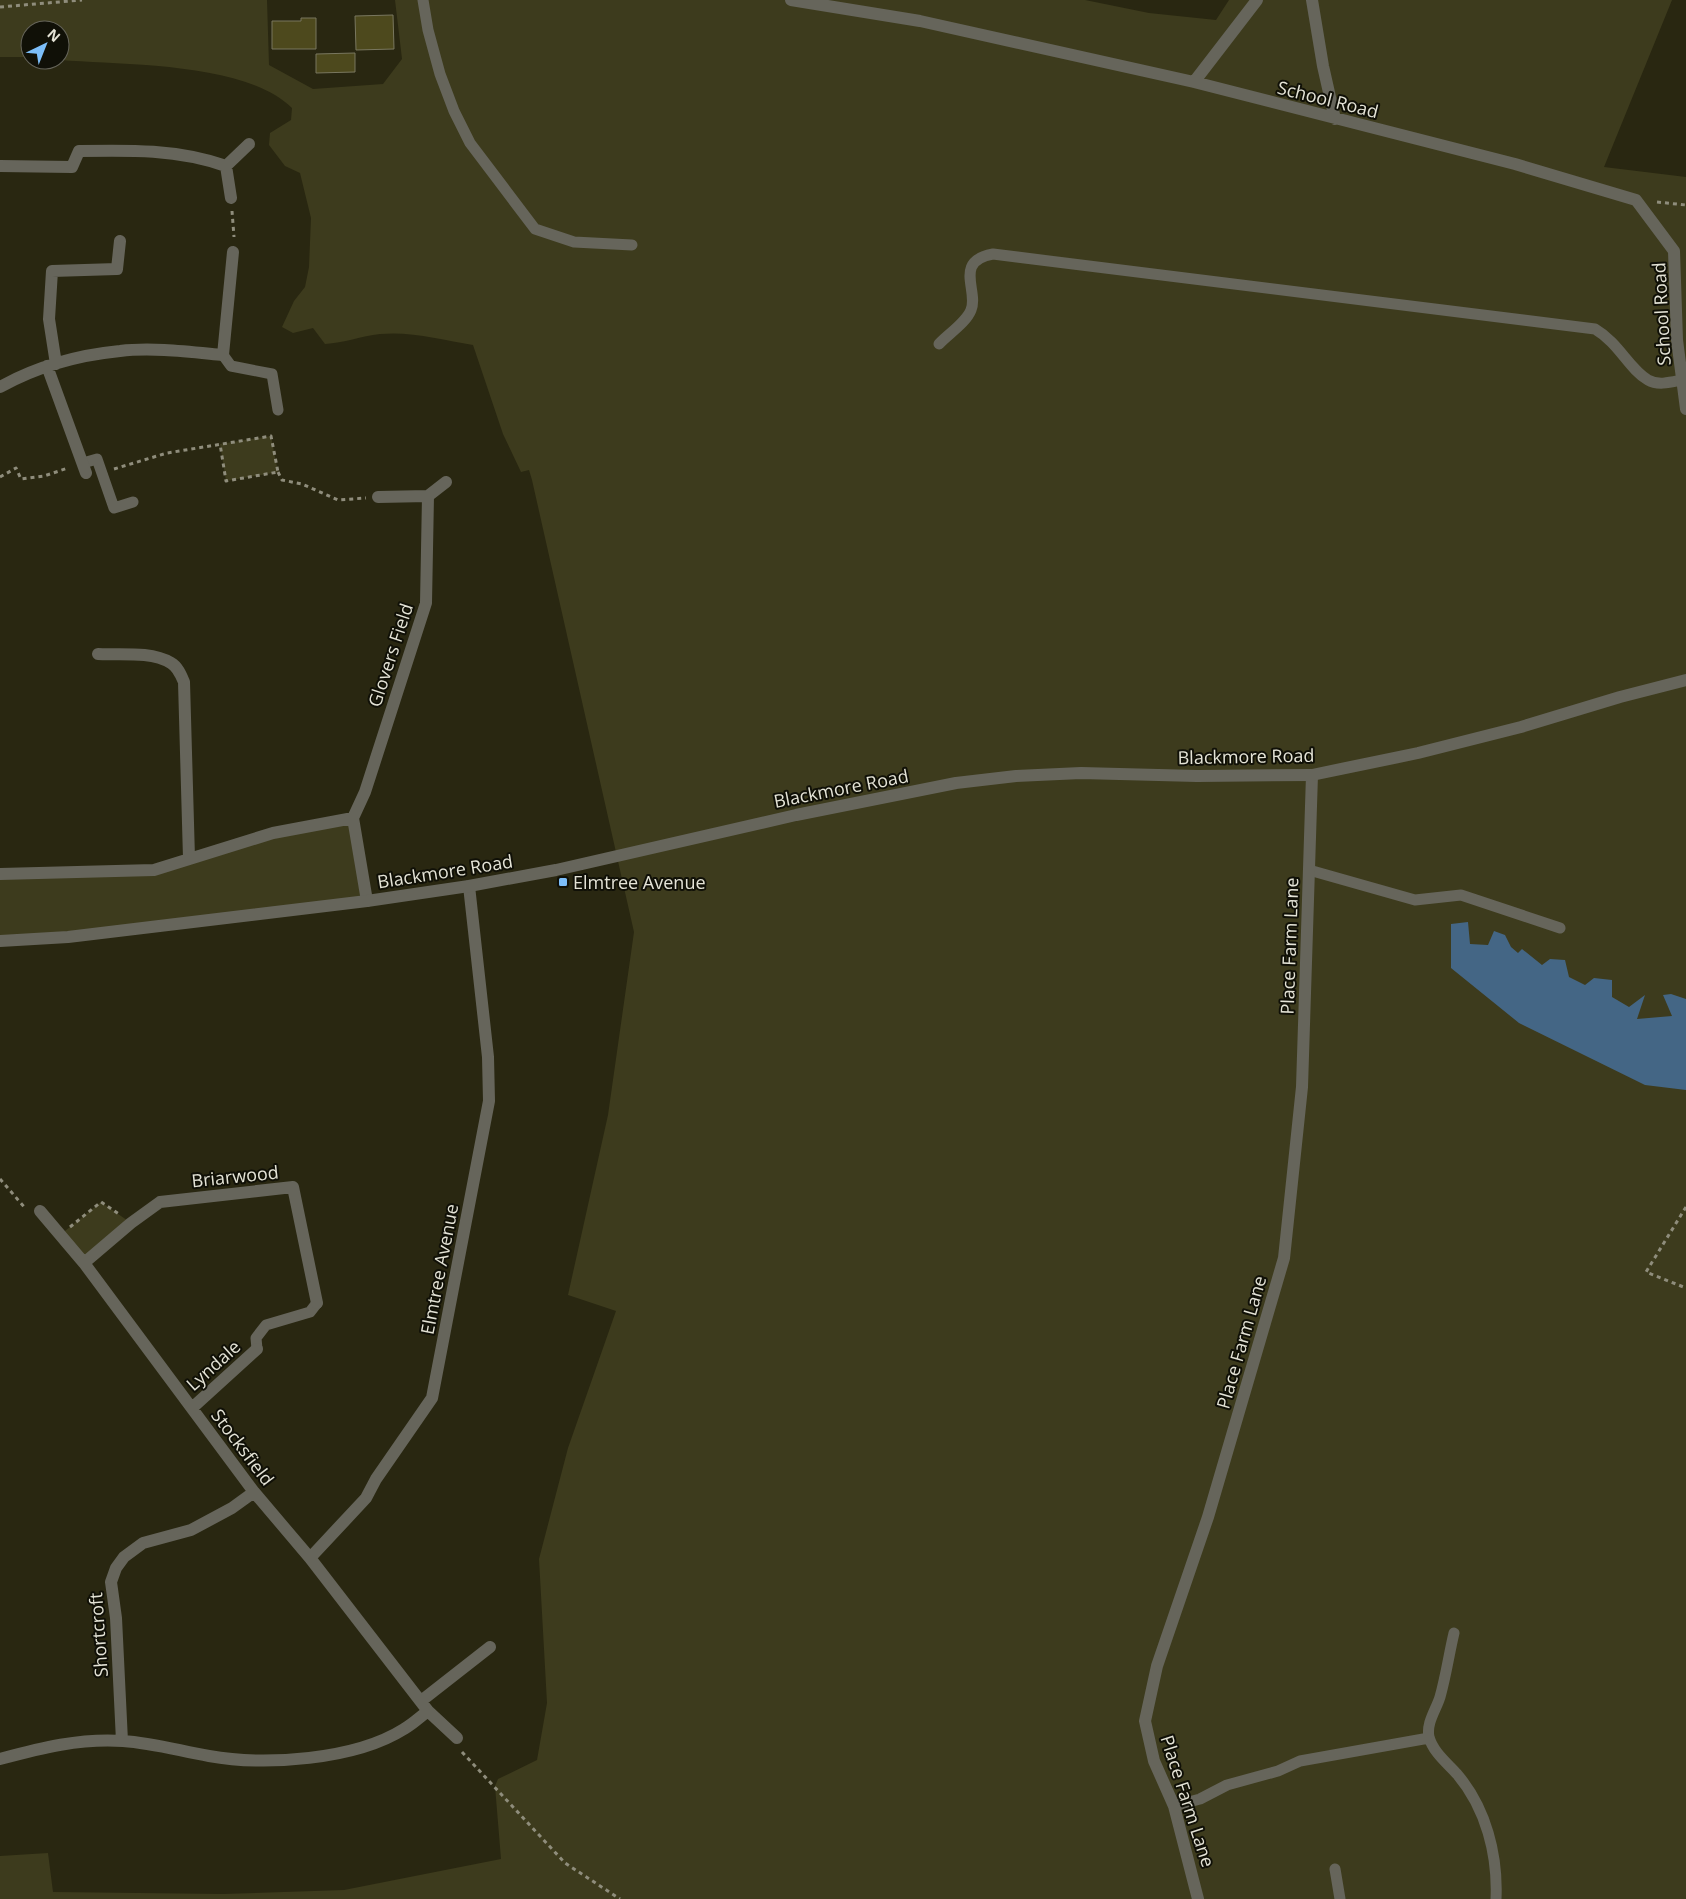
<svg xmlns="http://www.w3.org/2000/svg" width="1686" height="1899" font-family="'Open Sans',sans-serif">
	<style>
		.green { fill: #3d3b1d }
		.water { fill: #446685 }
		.building { fill: #4d491d; stroke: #79775f }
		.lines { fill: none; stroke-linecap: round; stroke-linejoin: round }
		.path { stroke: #8f8d7c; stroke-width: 3; stroke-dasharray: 4 4; stroke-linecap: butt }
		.service { stroke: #66655b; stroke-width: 11 }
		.minor { stroke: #66655b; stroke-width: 12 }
		.tertiary { stroke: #66655b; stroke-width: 12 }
		.poi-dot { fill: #7cbef9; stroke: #101007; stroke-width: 2 }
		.labels { text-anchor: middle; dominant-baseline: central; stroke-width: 4; stroke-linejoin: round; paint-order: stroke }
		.street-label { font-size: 18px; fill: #e4e3d6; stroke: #101007 }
		.poi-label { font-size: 18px; fill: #e4e3d6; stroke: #101007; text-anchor: start }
	</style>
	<rect width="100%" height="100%" fill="#292711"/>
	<!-- green -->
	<path class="green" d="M0,0h267l2,65 44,24 70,-5 19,-25 -7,-59h690l64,13 67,7 13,-20h443l-68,167 82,10v1722h-1686v-43l48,-3 5,39 170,2 121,-4 157,-31 -6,-73 3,-7 39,-19 10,-57 -8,-144 29,-111 48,-137 -48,-16 40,-180 26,-183 -102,-452 -3,-10 -8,2 -18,-38 -30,-89c-30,-5 -62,-14 -93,-11 -19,2 -36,9 -55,10l-12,-16 -20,5 -11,-6 12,-26 11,-14 4,-20 2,-49 -11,-45 -15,-7 -16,-21 1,-12 21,-13 1,-12c-47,-46 -168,-43 -232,-48v-30h-30v27h-30z
		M271,436l7,36 -52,9 -6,-37z
		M353,818l14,83 -367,40v-67l154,-4z
		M101,1202l30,21 -47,40 -24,-28z"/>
	<!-- water -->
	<path class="water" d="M1468,922l2,22 18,1 6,-14 11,4 6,12 7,6 4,-4 20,16 8,-6 15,1 4,17 16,8 9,-7 18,2v17l17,10 16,-12 -8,24 35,-3 -9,-21 8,-1 15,5v91l-41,-5 -126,-62 -68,-55v-44z"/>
	<!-- building -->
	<path class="building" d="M393,15l1,34 -38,1 -1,-34z
		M301,18h15v31h-44v-28h29z
		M355,53v19l-39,1v-19z"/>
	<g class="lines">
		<!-- path -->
		<path class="path" d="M0,7l82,-7
			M1657,202l29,3
			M232,211l2,26
			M114,469l53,-16 104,-17 7,36 -52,9 -6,-37
			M278,472l4,8 20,4 36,16 28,-2
			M0,477l16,-9 5,11 23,-3 24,-8
			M0,1179l26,30
			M1686,1207l-40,65 40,16
			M70,1227l31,-25 18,12
			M462,1752l103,111 55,36"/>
		<!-- service -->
		<path class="service" d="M423,0l5,30 12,44 14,37 16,32 65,86 39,13 58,3
			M939,344c9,-10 27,-21 32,-34 8,-19 -18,-49 22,-56l602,75c24,14 34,40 53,51 10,6 24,2 34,0
			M223,355l8,11 41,8 6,36
			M83,463l14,-4 17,49 19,-6
			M1309,870l106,30 46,-5 99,33
			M257,1349l-1,-11 10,-13 44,-13 7,-9
			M1454,1633c-5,21 -8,43 -14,64 -4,13 -14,26 -11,40 4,15 18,26 28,37 29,34 41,81 39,125
			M1174,1806l26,-7 27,-14 51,-14 22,-10 129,-23
			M1335,1869l5,30"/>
		<!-- minor -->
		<path class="minor" d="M791,0l129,21 274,61 321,82 121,36 38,51 3,89 9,69
			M1312,0l11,66 12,53
			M1194,82l63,-82
			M0,166l72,1 7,-16c50,-1 99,-2 147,15l23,-22
			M226,166l5,32
			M56,364l-7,-45 3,-48 65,-2 3,-28
			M47,366l39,107
			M0,387c36,-20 79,-32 120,-36 32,-4 71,1 103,4l10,-103
			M428,496l18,-14
			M98,654c22,1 53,-3 73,9 7,4 10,12 13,19l5,176
			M353,818l12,-26 61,-189 2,-107 -50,1
			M0,874l154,-4 119,-37 80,-15 14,83
			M40,1211l44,52 170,229 56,66 118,153 29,27
			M84,1263l47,-40 29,-21 133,-15 24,116
			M192,1408l65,-59
			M310,1558l56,-60 10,-19 56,-81 57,-297 -1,-44 -19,-171
			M421,1701l69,-54
			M122,1741l-6,-123 -5,-36 5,-14 8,-11 19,-14 48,-13 41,-22 22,-16
			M0,1759c41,-11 80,-21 123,-18 30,2 57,10 86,15 56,10 146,4 195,-27 9,-5 16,-12 24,-18
			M1198,1899l-24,-93 -20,-45 -9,-40 12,-55 51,-149 76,-259 18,-171 10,-312"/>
		<!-- tertiary -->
		<path class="tertiary" d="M0,941l68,-4 299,-36 102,-15 87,-16 240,-55 160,-32 60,-7 65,-3 116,3 115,-1 106,-22 103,-26 99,-30 66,-17"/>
	</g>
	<!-- markers -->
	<rect class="poi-dot" x="558" y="877" width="10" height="10" rx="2.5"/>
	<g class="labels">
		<!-- street labels -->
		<g class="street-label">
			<text transform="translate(1328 99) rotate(14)">School Road</text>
			<text transform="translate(1661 314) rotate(-93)">School Road</text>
			<text transform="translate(390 655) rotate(-72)">Glovers Field</text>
			<text transform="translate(1246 756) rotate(-1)">Blackmore Road</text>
			<text transform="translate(841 788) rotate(-11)">Blackmore Road</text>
			<text transform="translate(445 871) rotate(-9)">Blackmore Road</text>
			<text transform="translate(1289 946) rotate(-88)">Place Farm Lane</text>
			<text transform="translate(235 1176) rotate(-6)">Briarwood</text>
			<text transform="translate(439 1269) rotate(-79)">Elmtree Avenue</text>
			<text transform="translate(1241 1342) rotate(-74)">Place Farm Lane</text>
			<text transform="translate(213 1365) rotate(-42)">Lyndale</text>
			<text transform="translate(243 1447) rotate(53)">Stocksfield</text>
			<text transform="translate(98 1635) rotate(-94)">Shortcroft</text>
			<text transform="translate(1188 1801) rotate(72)">Place Farm Lane</text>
		</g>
		<!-- poi labels -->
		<g class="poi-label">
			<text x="573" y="882">Elmtree Avenue</text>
		</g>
	</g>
	<!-- north arrow -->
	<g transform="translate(45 45) rotate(43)"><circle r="24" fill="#101007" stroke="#65645a"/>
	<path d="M0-4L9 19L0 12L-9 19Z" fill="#7cbef9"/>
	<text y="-8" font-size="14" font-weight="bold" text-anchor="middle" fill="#e4e3d6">N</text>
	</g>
</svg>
